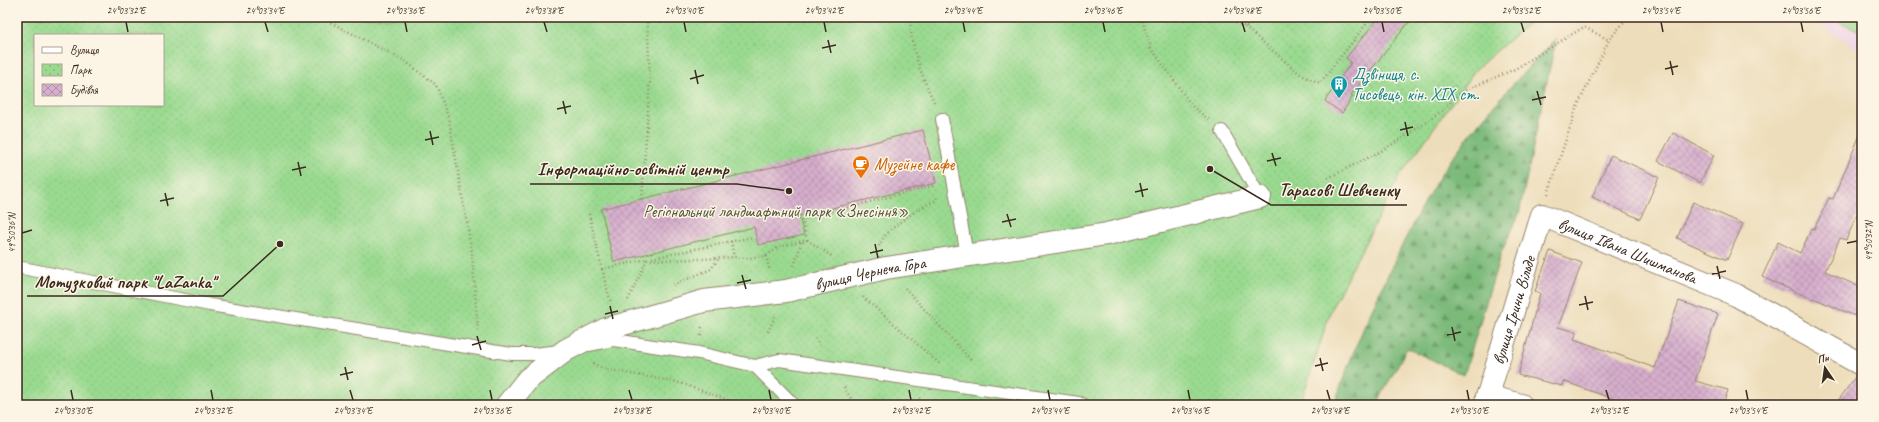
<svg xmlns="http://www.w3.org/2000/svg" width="1879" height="422" font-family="Caveat,sans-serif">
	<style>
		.built { fill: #efd0e6 }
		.forest { fill: url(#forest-firs); stroke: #5b724c }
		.park { fill: url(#park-dots); stroke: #6a8257; fill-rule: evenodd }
		.pitch { fill: #9ada90; stroke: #6a8257 }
		.building { fill: url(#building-cross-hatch) }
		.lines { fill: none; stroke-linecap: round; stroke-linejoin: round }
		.lane-casing { stroke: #94846c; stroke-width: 14 }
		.street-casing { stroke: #94846c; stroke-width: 24 }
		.path { stroke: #94846c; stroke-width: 2.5; stroke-dasharray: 1 3; stroke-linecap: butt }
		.lane { stroke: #fff; stroke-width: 12 }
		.street { stroke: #fff; stroke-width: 22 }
		.ticks { fill: none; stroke: #3b2a1e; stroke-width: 1.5 }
		.labels { text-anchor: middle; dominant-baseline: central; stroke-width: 3; stroke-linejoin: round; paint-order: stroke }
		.culture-label { font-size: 17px; fill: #0d838f; stroke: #fcf5e5; text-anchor: start }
		.food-label { font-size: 17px; fill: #c56008; stroke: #fcf5e5; text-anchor: start }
		.park-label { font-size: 17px; fill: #53563a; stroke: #fcf5e5 }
		.street-label { font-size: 17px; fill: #3b2a1e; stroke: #fcf5e5 }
		.leader { fill: none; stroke: #3b2a1e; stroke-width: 1.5 }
		.callout-dot { fill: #3b2a1e; stroke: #fcf5e5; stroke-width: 1.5 }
		.callout-label { font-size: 18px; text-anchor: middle; font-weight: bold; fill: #3b2a1e; stroke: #fcf5e5; stroke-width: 3; stroke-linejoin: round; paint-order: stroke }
		.neatline { fill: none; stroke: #3b2a1e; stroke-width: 1.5 }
		.ticks-label { font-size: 10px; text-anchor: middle; fill: #3b2a1e }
	</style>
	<defs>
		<pattern id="forest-firs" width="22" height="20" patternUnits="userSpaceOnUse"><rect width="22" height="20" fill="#7bba7a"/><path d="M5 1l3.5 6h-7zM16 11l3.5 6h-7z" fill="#669763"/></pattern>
		<pattern id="park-dots" width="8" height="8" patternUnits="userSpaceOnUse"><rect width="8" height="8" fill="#9ada90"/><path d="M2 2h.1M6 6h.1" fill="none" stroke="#86bb7c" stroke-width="1.8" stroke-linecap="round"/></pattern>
		<pattern id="building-cross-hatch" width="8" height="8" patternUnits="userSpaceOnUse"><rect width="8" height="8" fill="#d7afce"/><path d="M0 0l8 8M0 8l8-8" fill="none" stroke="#b08fa7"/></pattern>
	</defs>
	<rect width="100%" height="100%" fill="#fcf5e5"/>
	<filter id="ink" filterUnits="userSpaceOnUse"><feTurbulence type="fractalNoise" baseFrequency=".025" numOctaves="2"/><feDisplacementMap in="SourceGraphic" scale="8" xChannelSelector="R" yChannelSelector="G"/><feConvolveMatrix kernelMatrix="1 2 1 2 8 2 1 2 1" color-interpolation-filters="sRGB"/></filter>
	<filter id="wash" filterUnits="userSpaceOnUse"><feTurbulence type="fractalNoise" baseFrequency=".012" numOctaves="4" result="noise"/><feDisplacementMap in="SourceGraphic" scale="16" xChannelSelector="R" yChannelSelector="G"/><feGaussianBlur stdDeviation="0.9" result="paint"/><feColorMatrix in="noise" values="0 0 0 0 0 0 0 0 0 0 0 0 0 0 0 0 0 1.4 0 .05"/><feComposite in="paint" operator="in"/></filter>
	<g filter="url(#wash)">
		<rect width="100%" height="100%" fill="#edddba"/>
		<!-- built -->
		<path class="built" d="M1810,17h52v36z"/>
		<!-- forest -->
		<path class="forest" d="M1556,39l-37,175 -18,39 -37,122 -57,-27 -28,52 -1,5h-44c17,-50 38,-98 61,-145 17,-35 35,-71 58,-103 31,-43 66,-80 103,-118z"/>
		<!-- park -->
		<path class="park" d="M17,17h1518l-60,53 -76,107 -67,130 -32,98h-1283zM35,35h128v70h-128z"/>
		<!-- pitch -->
		<path class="pitch" d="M1836,17h26v15l-24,-11z"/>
		<g id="blocks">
			<!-- building -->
			<path class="building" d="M1379,17h34l-62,78 2,1 -11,17 -17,-12 26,-39 -5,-4z
				M923,130l13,53 -137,33 5,19 -46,10 -4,-18 -140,35 -13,-53z
				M1862,130v74l-16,36 -6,-2 -15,33 37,17v31l-49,-21 -1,1 -50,-22 16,-35 22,11 12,-25 2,1 15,-31 4,1z
				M1673,133l41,22 -14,28 -42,-22z
				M1611,155l48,22 -19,42 -48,-22z
				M1693,202l50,22 -16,36 -50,-22z
				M1550,251l32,12 -24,64 19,5 -3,7 81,29 24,-67 39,13 -23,67 33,9 -5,15h-93l-67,-24 -1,5 -44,-11 22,-82 -5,-2z
				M1856,376l6,1v28h-27z"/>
		</g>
	</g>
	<g filter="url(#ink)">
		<use href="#blocks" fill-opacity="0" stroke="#94846c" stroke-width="1"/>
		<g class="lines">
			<!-- lane casing -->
			<g class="lane-casing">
				<path id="lane" d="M942,119l25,136
					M1222,131l38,66
					M17,267l193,38 269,44 33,5h22l26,-3
					M590,345l24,-5 85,13 56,13 24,-6 300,43 4,2
					M755,366l39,39"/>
			</g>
			<!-- street casing -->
			<g class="street-casing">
				<g id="street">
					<path d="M1487,396l34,9"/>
					<path id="s1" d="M507,405l21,-26 38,-29 40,-21 98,-28 82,-10 100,-23 221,-34 153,-37"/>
					<path id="s2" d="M1485,405l57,-190 194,80 126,70"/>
				</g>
			</g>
			<!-- path -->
			<path class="path" d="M320,17l85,44 31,24 13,34 23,134 6,78
				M910,17c0,31 12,59 25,87
				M1141,17l10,31 41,58 17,14
				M1225,17l20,10 21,-10
				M1245,27l56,48 19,8 52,-66
				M1328,178l55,-28 29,-18 30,-21 19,-19 54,-23 69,-42 25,13
				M1548,194l28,-85 33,-69 19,-23
				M642,199l8,-120 -3,-62
				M589,214l13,55 45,-10
				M807,240l26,17
				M731,241l3,16
				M879,246c5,-17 41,-38 57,-46l1,-4
				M766,256l4,15
				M652,258l101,-21
				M794,266l8,-25
				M602,269l9,35
				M673,285l38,-16 8,-11
				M905,288l67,73
				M863,297l77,67
				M628,300l19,-40 55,-1 32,-2 13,1 19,-2 13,-9 28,-7 -5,-21 134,-34
				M768,332l7,-16
				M701,336l1,-11
				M815,338l6,10
				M593,363l11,6 73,13 65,23
				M844,387l11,18
				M919,398l7,7"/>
			<!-- lane -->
			<use href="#lane" class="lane"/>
			<!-- street -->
			<use href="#street" class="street"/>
		</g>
	</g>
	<!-- ticks -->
	<path class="ticks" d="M126,22l2,10M265,22l3,10M405,22l2,10M544,22l3,10M684,22l2,10M824,22l2,10M963,22l2,10M1103,22l2,10M1242,22l3,10M1382,22l2,10M1521,22l3,10M1661,22l2,10M1801,22l2,10M828,40l3,13M822,48l14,-3M1670,61l3,14M1665,69l13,-3M695,70l3,14M690,79l14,-4M1537,91l4,14M1532,100l14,-3M563,101l3,13M557,109l14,-3M1405,122l3,14M1400,130l13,-3M430,131l3,14M425,140l14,-3M1272,153l4,13M1267,161l14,-3M298,162l3,14M292,170l14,-3M1140,183l3,14M1135,192l13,-3M165,193l3,13M160,201l14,-3M1007,214l4,13M1002,222l14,-3M22,233l10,-3M1847,243l10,-2M875,244l3,14M870,253l13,-3M1717,266l3,13M1712,274l14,-3M742,275l4,14M737,283l14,-3M1585,296l3,14M1579,305l14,-3M610,306l3,13M605,314l13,-3M1452,327l3,14M1447,335l14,-3M477,336l4,14M472,345l14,-4M1320,358l3,13M1315,366l13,-3M345,367l3,13M340,375l13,-3M71,390l2,10M211,390l2,10M350,390l3,10M490,390l2,10M629,390l3,10M769,390l2,10M909,390l2,10M1048,390l2,10M1188,390l2,10M1327,390l3,10M1467,390l2,10M1606,390l3,10M1746,390l2,10"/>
	<!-- icons -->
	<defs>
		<g id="building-pin" transform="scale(0.9)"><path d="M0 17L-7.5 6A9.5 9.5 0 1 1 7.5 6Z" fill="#0f9aa8" stroke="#fcf5e5"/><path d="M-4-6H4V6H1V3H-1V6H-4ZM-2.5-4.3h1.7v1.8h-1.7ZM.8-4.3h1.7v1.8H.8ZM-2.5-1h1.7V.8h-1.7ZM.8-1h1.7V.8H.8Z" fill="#fff"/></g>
		<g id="cafe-pin" transform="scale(0.9)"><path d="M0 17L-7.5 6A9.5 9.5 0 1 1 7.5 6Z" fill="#e8710a" stroke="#fcf5e5"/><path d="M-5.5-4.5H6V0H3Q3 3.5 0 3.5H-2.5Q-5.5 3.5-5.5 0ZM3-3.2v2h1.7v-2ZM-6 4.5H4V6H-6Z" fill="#fff"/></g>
	</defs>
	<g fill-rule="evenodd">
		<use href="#building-pin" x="1339" y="84"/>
		<use href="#cafe-pin" x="861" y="164"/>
	</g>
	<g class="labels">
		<!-- culture labels -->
		<g class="culture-label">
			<text x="1352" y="74">Дзвіниця, с.<tspan x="1352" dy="20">Тисовець, кін. XIX ст.</tspan></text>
		</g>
		<!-- food labels -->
		<g class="food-label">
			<text x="874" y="164">Музейне кафе</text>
		</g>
		<!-- park labels -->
		<g class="park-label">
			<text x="776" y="211">Регіональний ландшафтний парк «Знесіння»</text>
		</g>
		<!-- street labels -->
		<g class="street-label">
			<text stroke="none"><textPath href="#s2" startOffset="291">вулиця Івана Шишманова</textPath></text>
			<text stroke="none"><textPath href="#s1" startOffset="397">вулиця Чернеча Гора</textPath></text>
			<text stroke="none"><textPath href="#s2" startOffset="99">вулиця Ірини Вільде</textPath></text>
		</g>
	</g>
	<!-- callouts -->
	<path class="leader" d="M789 191L737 184H530M1210 169L1271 205H1407M280 244L223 296H27"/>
	<g class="callout-dot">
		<circle cx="789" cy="191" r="4"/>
		<circle cx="1210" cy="169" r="4"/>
		<circle cx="280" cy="244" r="4"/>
	</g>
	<g class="callout-label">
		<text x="633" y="175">Інформаційно-освітній центр</text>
		<text x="1339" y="196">Тарасові Шевченку</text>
		<text x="125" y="288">Мотузковий парк "LaZanka"</text>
	</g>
	<!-- margin -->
	<rect width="1879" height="422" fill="none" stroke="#fcf5e5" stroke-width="44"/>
	<!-- legend -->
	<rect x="34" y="34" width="130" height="72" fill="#fcf5e5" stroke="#afa495"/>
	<rect x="42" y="47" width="20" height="6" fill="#ffffff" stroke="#afa495"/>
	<text x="70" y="54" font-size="12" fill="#3b2a1e">Вулиця</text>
	<rect x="42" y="64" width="20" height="12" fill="url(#park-dots)" stroke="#afa495"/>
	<text x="70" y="74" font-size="12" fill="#3b2a1e">Парк</text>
	<rect x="42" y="84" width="20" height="12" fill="url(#building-cross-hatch)" stroke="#afa495"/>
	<text x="70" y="94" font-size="12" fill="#3b2a1e">Будівля</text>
	<!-- north arrow -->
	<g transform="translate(1825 368) rotate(347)" stroke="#fcf5e5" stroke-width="3" paint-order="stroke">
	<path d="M0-3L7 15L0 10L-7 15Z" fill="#3b2a1e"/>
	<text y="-6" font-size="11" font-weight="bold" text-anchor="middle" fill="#3b2a1e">Пн</text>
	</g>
	<rect x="22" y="22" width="1835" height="378" class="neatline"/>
	<g class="ticks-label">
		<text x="126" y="14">24°03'32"E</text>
		<text x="265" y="14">24°03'34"E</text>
		<text x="405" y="14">24°03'36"E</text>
		<text x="544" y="14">24°03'38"E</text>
		<text x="684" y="14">24°03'40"E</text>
		<text x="824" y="14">24°03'42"E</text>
		<text x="963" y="14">24°03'44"E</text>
		<text x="1103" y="14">24°03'46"E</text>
		<text x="1242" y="14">24°03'48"E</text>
		<text x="1382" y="14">24°03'50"E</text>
		<text x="1521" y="14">24°03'52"E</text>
		<text x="1661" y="14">24°03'54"E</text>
		<text x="1801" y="14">24°03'56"E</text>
		<text transform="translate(11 233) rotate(-90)" y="4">49°50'36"N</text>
		<text transform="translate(1868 241) rotate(-90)" y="4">49°50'32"N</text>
		<text x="73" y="414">24°03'30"E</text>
		<text x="213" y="414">24°03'32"E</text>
		<text x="353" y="414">24°03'34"E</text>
		<text x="492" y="414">24°03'36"E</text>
		<text x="632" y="414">24°03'38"E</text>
		<text x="771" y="414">24°03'40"E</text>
		<text x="911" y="414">24°03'42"E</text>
		<text x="1050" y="414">24°03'44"E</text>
		<text x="1190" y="414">24°03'46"E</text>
		<text x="1330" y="414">24°03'48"E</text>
		<text x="1469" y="414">24°03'50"E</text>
		<text x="1609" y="414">24°03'52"E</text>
		<text x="1748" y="414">24°03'54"E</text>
	</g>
</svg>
